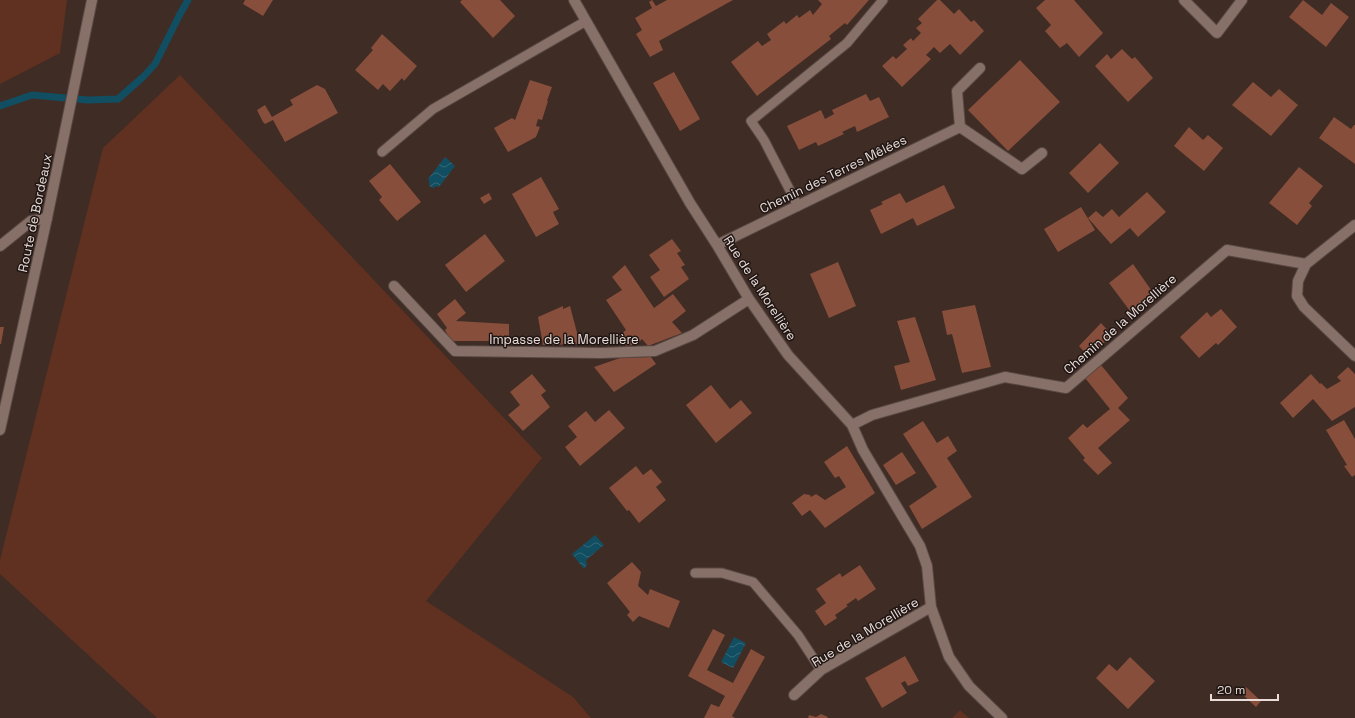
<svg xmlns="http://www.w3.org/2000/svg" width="1355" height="718" font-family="'Space Grotesk',sans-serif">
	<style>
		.green { fill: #603121 }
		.water { fill: url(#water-waves) }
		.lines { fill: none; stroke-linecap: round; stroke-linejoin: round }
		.stream { stroke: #124e61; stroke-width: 7 }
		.building { fill: #874e3b }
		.lane-casing { stroke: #584843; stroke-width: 11 }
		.street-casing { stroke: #584843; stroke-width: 12 }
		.secondary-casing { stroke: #584843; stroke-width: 12 }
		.lane { stroke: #877068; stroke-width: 9 }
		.street { stroke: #877068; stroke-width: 10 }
		.secondary { stroke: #877068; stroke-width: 10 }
		.labels { text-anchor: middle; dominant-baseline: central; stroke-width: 3; stroke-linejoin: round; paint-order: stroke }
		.street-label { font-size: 13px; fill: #eadcd8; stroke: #1f1614 }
	</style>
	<defs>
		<pattern id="water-waves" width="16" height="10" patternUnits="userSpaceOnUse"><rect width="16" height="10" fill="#124e61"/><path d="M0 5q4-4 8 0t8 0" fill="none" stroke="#356777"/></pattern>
	</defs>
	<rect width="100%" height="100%" fill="#3f2c25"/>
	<!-- green -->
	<path class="green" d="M0,0h67l-7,53 -60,31z
		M180,75l362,383 -116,143 147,96 18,21h-434l-157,-144v-14l103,-412z
		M960,710l9,8h-17z"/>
	<!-- water -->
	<path class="water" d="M445,157l10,9 -16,21 -2,-1 -4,2 -3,-1 -1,-4v-3l-1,-1z
		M595,535l9,10 -18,15 1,5 -3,4 -12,-15z
		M734,637l12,6 -13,25 -12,-6z"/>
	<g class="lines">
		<!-- stream -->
		<path class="stream" d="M0,106l32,-11 56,5 30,-1 25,-22 12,-13 25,-50 8,-14"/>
	</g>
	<!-- building -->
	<path class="building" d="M245,0h28l-10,16 -20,-12z
		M462,0h38l15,16 -22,22 -33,-36z
		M652,0l4,6 11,-6h66l-74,41 4,9 -13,7 -14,-23 6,-4 -7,-12 17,-10 -3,-6z
		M818,0h51l-22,25 -2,-2 -16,13 2,3 -74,57 -26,-34 27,-21 4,5 9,-6 -4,-6 17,-13 2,3 11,-9 2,3 11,-8 3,5 9,-11z
		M937,0h3l14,14 5,-5 12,13 3,-2 10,11 -24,24 -10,-11 -10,9 -6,-6 -8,8 5,4 -29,28 -20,-21 11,-10 3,3 11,-10 -4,-4 8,-7 2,3 8,-8 -5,-5 6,-5 -4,-4z
		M1045,0h29l29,33 -24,24 -12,-14 -7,5 -15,-17 6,-6 -15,-17z
		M1303,0l19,15 9,-12 18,14 -23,30 -37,-30z
		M382,34l35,32 -13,15 -2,-3 -12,13 -7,-7 -5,6 -23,-20 18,-20 -2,-2z
		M1122,49l10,10 3,-2 18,21 -25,24 -33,-36 12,-12 4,5z
		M1020,60l40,42 -52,49 -40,-41z
		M674,72l26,47 -20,12 -27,-48z
		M530,80l22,7 -5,14h1l-6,19 -4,-1 -2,7 4,1 -4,10 -28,15 -14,-24 18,-10 3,2z
		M1253,82l18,15 8,-8 19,16 -27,31 -39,-31z
		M317,85l8,4 13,24 -53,29 -12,-22 -8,4 -2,-2 -6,-12 8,-5 7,12 21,-12 -3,-5z
		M866,94l4,7 9,-4 10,20 -32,15 -2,-6 -13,6 2,2 -26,12 -2,-4 -17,8 -12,-24 34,-16 4,9 9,-5 -2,-4z
		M1334,117l17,12 3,-4h1v39l-36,-26z
		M1189,127l14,13 5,-5 15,13 -19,23 -30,-25z
		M1100,143l19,20 -31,30 -19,-20z
		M390,164l31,38 -24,19 -18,-21 3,-3 -13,-16z
		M1299,167l24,19 -14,17 3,3 -15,19 -28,-22z
		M541,177l18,32 -6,3 6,12 -23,13 -24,-43z
		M944,185l11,23 -38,18 -4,-8 -32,16 -11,-24 13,-6 -2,-2 19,-9 6,10z
		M1147,192l19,20 -28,25 -8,-9 -19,16 -23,-26 8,-7 7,6 9,-8 7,8z
		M489,193l3,6 -8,5 -4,-6z
		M1081,207l14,23 -37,22 -14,-23z
		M485,234l20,27 -39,31 -21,-27z
		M672,239l9,12 -4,2 8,12 -4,2 8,12 -25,18 -14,-20 10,-7 -11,-15z
		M838,262l18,44 -27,12 -19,-44z
		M1133,264l23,33 -23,18 -24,-32z
		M625,265l29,43 19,-14 13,17 -14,11 10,11 -34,13 -6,-7 -5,5 -10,2 -9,-9 8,-7 -20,-30 16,-10 -10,-13z
		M455,299l11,14 -10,8 53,3v17h-58l-6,-11 2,-2 -10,-14z
		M975,305l16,62 -29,6 -10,-39 -5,1 -5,-24z
		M563,306v3l7,-3 10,38 -37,1 -5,-28z
		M1221,309l16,18 -19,18 -2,-2 -17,15 -19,-21 27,-25 4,5z
		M915,317l21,63 -35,10 -7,-24 16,-4 -13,-41z
		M1101,323l11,12 -23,22 -10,-11z
		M0,327h4l-3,17h-1z
		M651,357l5,7 -42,28 -20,-25 26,-9z
		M1101,365l27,33 -10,10 12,12 -32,28 14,15 -14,12 -15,-15 2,-2 -17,-20 15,-14 4,4 23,-19 -25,-31z
		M1348,367l7,7v33l-23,14 -19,-22 -20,19 -13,-15 31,-29 9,10 1,-1 6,6 14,-8 -4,-4z
		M532,374l14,17 -5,4 9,12 -27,24 -15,-16 12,-10 -10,-13z
		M711,385l19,24 11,-9 11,13 -36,30 -30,-38z
		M609,410l16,18 -45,38 -15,-19 12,-10 -9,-11 18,-15 9,11z
		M1344,420l11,19v36l-3,2 -8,-11 3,-1 -21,-35z
		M923,421l14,22 11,-7 9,15 -10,7 25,39 -50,32 -13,-23 28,-19 -34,-53z
		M847,446l28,47 -50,35 -15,-18 -8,6 -10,-13 12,-9 6,1 1,2 5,-3 9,6 21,-13 -7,-11 -4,2 -11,-16z
		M902,452l14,21 -20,12 -13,-20z
		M636,466l7,9 8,-6 11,13 -6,5 10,13 -27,23 -10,-13 -2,1 -18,-23z
		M632,562l9,10 -3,14 10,9 2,-6 30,12 -11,27 -30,-12 -6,6 -6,-7 3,-3 -23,-29z
		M860,565l16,24 -18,12 -2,-3 -10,7 2,1 -13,9 2,3 -12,8 -10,-15 11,-8 -10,-14 24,-16 2,4z
		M713,629l12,6 -18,35 26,13 18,-34 14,8 -33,59 3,2h-31l7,-14 8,3 6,-11 -37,-20z
		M905,656l14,25 -11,5 -3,-5 -4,2 6,10 -25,15 -17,-30z
		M1130,657l25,24 -27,28 -32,-31 13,-14 8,7z
		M1246,687l15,14 -5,6 -15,-14z
		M821,714l7,3 -1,1h-19l1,-3 7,2z"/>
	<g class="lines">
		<!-- lane casing -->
		<g class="lane-casing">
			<path id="lane" d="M382,152l51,-43 153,-88
				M798,206l-34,-66 -13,-19 96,-78 36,-43
				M695,573h27l31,9 45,53 23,35"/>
		</g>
		<!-- street casing -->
		<g class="street-casing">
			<path id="street" d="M574,0l116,203 27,42 32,54 39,56 64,70 11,25 57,96 7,20 4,41 18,50 20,29 33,32
				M1184,0l33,33 25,-33
				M960,127l-3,-36 23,-23
				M1355,225l-49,39 -8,17 -1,15 7,11 51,49
				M717,245l243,-118 62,42 20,-16
				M0,246l31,-25 16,-3
				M394,286l61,65 146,2 54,-2 38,-16 56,-36
				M852,425l20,-10 133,-38 61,11 161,-138 79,14
				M794,695l27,-25 110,-63"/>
		</g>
		<!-- secondary casing -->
		<g class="secondary-casing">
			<path id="secondary" d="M0,430l47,-212 45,-218"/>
		</g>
		<!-- lane -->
		<use href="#lane" class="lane"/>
		<!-- street -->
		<use href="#street" class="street"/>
		<!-- secondary -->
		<use href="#secondary" class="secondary"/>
	</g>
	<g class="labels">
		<!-- street labels -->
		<g class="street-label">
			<text transform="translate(833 174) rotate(-26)">Chemin des Terres Mêlées</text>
			<text transform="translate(35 213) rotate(-78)">Route de Bordeaux</text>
			<text transform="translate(760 288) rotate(57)">Rue de la Morellière</text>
			<text transform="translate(1120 324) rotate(-41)">Chemin de la Morellière</text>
			<text x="564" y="339">Impasse de la Morellière</text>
			<text transform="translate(865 632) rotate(-31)">Rue de la Morellière</text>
		</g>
	</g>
	<!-- scale -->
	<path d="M1211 694v6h67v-6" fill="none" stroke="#eadcd8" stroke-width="2"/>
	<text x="1217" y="694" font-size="12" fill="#eadcd8" stroke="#1f1614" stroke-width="3" paint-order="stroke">20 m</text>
</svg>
